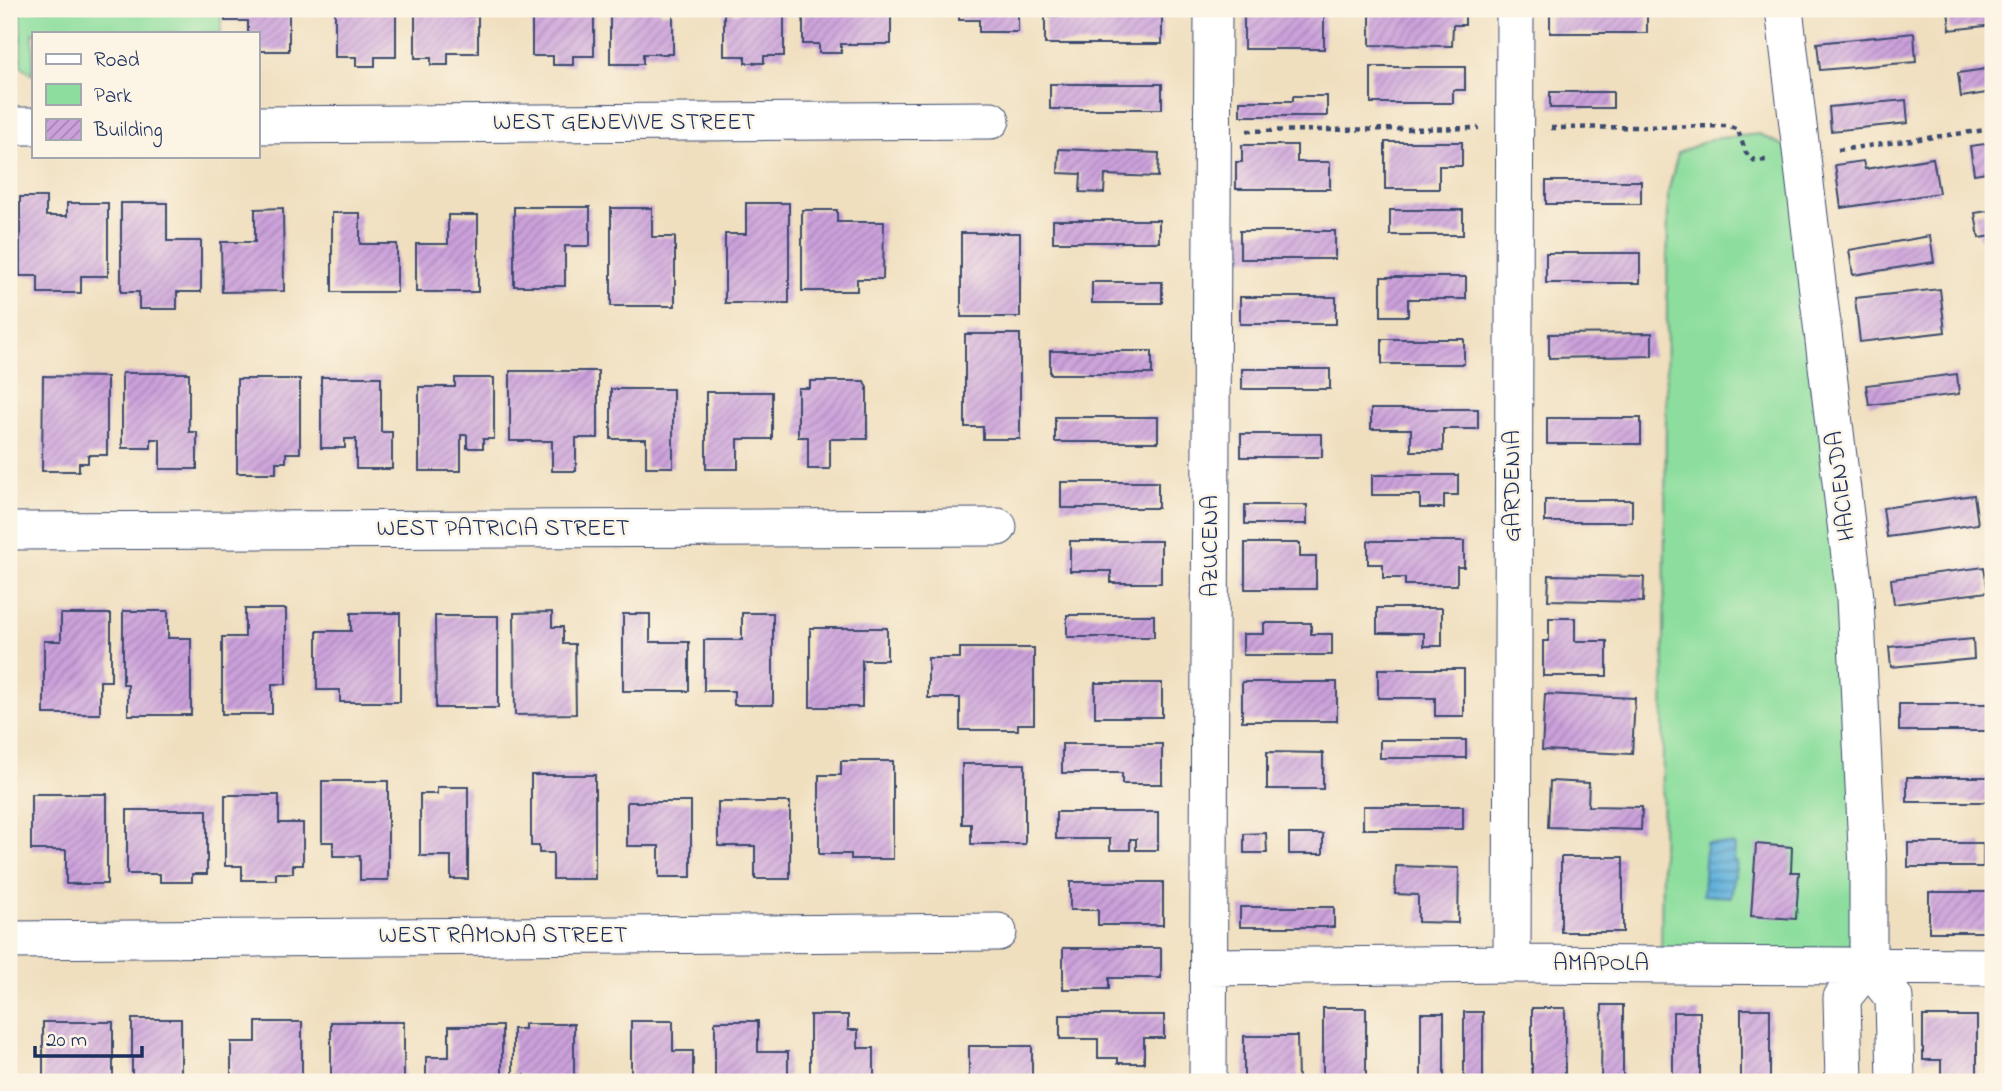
<svg xmlns="http://www.w3.org/2000/svg" width="2002" height="1091" font-family="'Indie Flower',sans-serif">
	<style>
		.green { fill: #8dde9e; stroke: #54867e; stroke-width: 2 }
		.water { fill: url(#water-rules); stroke: #3e709c; stroke-width: 2 }
		.building { fill: url(#building-hatch) }
		.lines { fill: none; stroke-linecap: round; stroke-linejoin: round }
		.minor-casing { stroke: #3b496d; stroke-width: 39 }
		.path { stroke: #3b496d; stroke-width: 4.5; stroke-dasharray: 5 5; stroke-linecap: butt }
		.minor { stroke: #fff; stroke-width: 37 }
		.labels { text-anchor: middle; dominant-baseline: central; stroke-width: 5; stroke-linejoin: round; paint-order: stroke }
		.street-label { font-size: 24px; fill: #1b2f5e; stroke: #fcf5e5 }
	</style>
	<defs>
		<pattern id="water-rules" width="6" height="5" patternUnits="userSpaceOnUse" patternTransform="scale(1.75)"><rect width="6" height="5" fill="#61b1db"/><path d="M0 2.5h6" fill="none" stroke="#4f90b5"/></pattern>
		<pattern id="building-hatch" width="6" height="6" patternUnits="userSpaceOnUse" patternTransform="scale(1.75)"><rect width="6" height="6" fill="#cca1db"/><path d="M-1 1l2-2M0 6l6-6M5 7l2-2" fill="none" stroke="#a584b5"/></pattern>
	</defs>
	<rect width="100%" height="100%" fill="#fcf5e5"/>
	<filter id="ink" filterUnits="userSpaceOnUse"><feTurbulence type="fractalNoise" baseFrequency=".0143" numOctaves="2"/><feDisplacementMap in="SourceGraphic" scale="14" xChannelSelector="R" yChannelSelector="G"/><feConvolveMatrix kernelMatrix="1 2 1 2 8 2 1 2 1" color-interpolation-filters="sRGB"/></filter>
	<filter id="wash" filterUnits="userSpaceOnUse"><feTurbulence type="fractalNoise" baseFrequency=".00686" numOctaves="4" result="noise"/><feDisplacementMap in="SourceGraphic" scale="28" xChannelSelector="R" yChannelSelector="G"/><feGaussianBlur stdDeviation="1.57" result="paint"/><feColorMatrix in="noise" values="0 0 0 0 0 0 0 0 0 0 0 0 0 0 0 0 0 1.4 0 .05"/><feComposite in="paint" operator="in"/></filter>
	<g filter="url(#wash)">
		<rect width="100%" height="100%" fill="#f0dfbf"/>
		<!-- green -->
		<path class="green" d="M21,9h200v24h-188v42l-12,-9z
			M1759,134l44,21 65,811 -207,-1 7,-772 10,-40 33,-14z"/>
		<!-- water -->
		<path class="water" d="M1706,843l29,2 -1,17h3l-6,35 -28,-2z"/>
		<g id="blocks">
			<!-- building -->
			<path class="building" d="M225,9h64v42h-32v-18h-9v-12h-23z
				M335,9h61v48h-21v9h-19v-9h-21z
				M415,9h53v7h10v37h-30v12h-17v-7h-16z
				M532,9h62v47h-21v9h-20v-9h-21z
				M610,9h50v4h13v41h-30v10h-33z
				M739,9h45v47h-20v7h-19v-7h-21v-43h15z
				M803,9h88v35h-50v9h-22v-9h-16z
				M959,9h59v23h-39v-12h-20z
				M1370,9h95v16h-12l-1,21 -82,-1z
				M1550,9h97v24h-97z
				M1948,9h45v16l-43,5z
				M1244,11h80v38h-80z
				M1045,16h117v28h-117z
				M1914,33l2,29 -96,8 -3,-27z
				M1371,67h94v23h-12v13h-82z
				M1993,68v24l-32,5 -3,-24z
				M1050,84h112v25h-112z
				M1550,92h63v16h-63z
				M1293,96h34v20h-87v-15h53z
				M1906,100l2,23 -77,8 -2,-24z
				M1385,142h77v24h-23v23h-54z
				M1993,143v28l-19,3 -4,-28z
				M1242,145h55v17h33v27h-94v-27h6z
				M1059,149l100,4 -1,24 -53,-2 -1,18 -24,-1 1,-18 -23,-1z
				M1933,158l6,35 -98,15 -6,-43 28,-4 2,8z
				M1546,181h95v23h-95z
				M20,197h26v19h21v-13h41v73h-27v17h-43v-17h-18z
				M121,203h46v38h34v51h-24v17h-38v-17h-18z
				M746,203h43v100h-64v-69h21z
				M514,207h76v39h-25v40h-51z
				M283,208l1,83 -62,1 -1,-50h34v-33z
				M611,208h41v29h23v69h-64z
				M802,210h35v12h47l-1,57h-26v12h-55z
				M1390,210h73v25h-73z
				M1993,210v26l-14,2 -4,-25z
				M332,213h28v31h37v48h-65z
				M448,215h30v77h-62v-48h32z
				M1053,220h106v22h-106z
				M1240,231h95v28h-95z
				M961,233h59v84h-59z
				M1930,236l4,26 -81,13 -4,-25z
				M1546,253h94v30h-94z
				M1381,277h85v22h-58v17h-27z
				M1092,282h70v21h-70z
				M1940,289l5,43 -85,10 -5,-44z
				M1240,297h96v27h-96z
				M1652,333v23l-103,2v-24z
				M965,334h55v105h-37v-12h-18z
				M1382,339h82v25h-82z
				M1050,351h102v23h-102z
				M1242,369h88v20h-88z
				M510,371h88v67h-22v33h-24v-30h-42z
				M122,373h67v59h8v37h-37v-30h-9v9h-29z
				M1957,374l2,20 -90,11 -3,-20z
				M43,376l64,1v78h-19v8h-9v8h-37z
				M321,377h60v55h11v37h-36v-30h-11v9h-24z
				M455,378h39v61h-11v9h-16v-13h-6v36h-42v-84h36z
				M237,379h63v74h-14v9h-10v11h-39z
				M810,381h54l3,7v51h-37v30h-22v-32h-10v-49h12z
				M611,389h62v78h-27v-28h-35z
				M706,392h66v47h-34v30h-32z
				M1371,409h107v20h-35v22h-32v-22h-40z
				M1055,417h103v25h-103z
				M1547,418h94v26h-94z
				M1241,434h81v23h-81z
				M1372,475h86v20h-14v13h-24v-13h-48z
				M1061,482h97v26h-97z
				M1974,495l4,29 -91,13 -4,-29z
				M1545,500h87v22h-87z
				M1245,505h62v19h-62z
				M1070,541h91v42h-50v-12h-41z
				M1368,541h96v26h-7v18h-52v-7h-22v-14h-15z
				M1245,543h55v14h16v32h-71z
				M1984,567l4,25 -94,12 -3,-25z
				M1549,575l95,2 -1,25 -95,-2z
				M1377,608h65v38h-18v-13h-47z
				M245,609h41v75h-14v30h-50v-77h23z
				M123,611h45v27h23v77h-63v-31h-5z
				M552,612v15h11v17h12l1,70 -61,1 -1,-102z
				M351,613h49v89h-60v-12h-23v-59h34z
				M742,613h31v92h-39v-14h-30v-51h38z
				M61,614h50v67h-11v33h-56v-73h17z
				M623,614h27v28h39v49h-66z
				M1067,615h87v22h-87z
				M435,616h63v92h-62z
				M1549,618h26v23h32v35h-64v-35h6z
				M1264,623h47v11h21v21h-89v-21h21z
				M810,628h77v32h-25v47h-52z
				M1973,639l1,20 -83,8 -2,-20z
				M960,648h74v76h-16v6h-58v-32h-32v-40h32z
				M1378,669h86v47h-29v-18h-57z
				M1242,682h95v39h-95z
				M1095,683h67v34h-67z
				M1545,694l90,4 -3,56 -90,-4z
				M1899,704h94v27h-94z
				M1380,740h86v18h-86z
				M1062,744h100v40h-40v-11h-60z
				M1267,752l56,1v36h-56z
				M841,761h52v98h-42v-5h-32v-79h22z
				M962,764h63v80h-54v-20h-9z
				M531,775h64v104h-42v-26h-14v-7h-8z
				M1907,777h86v25h-86z
				M322,781h66v99h-28v-24h-27v-14h-11z
				M1550,781l39,2 -1,23 54,1 -1,23 -93,-3z
				M437,787h31v92h-17v-23h-31v-62h17z
				M31,794h76v90h-41v-34h-35z
				M225,795h54v28h24v42h-10v8h-17v7h-34v-14h-17z
				M627,802h64v75h-32v-31h-32z
				M718,802h72v77h-35v-33h-37z
				M1363,806h100v23h-100z
				M127,810h80v64h-15v8h-32v-8h-33z
				M1056,812h102v38h-22v-11h-6v11h-20v-11h-54z
				M1266,833l1,20h-23v-19z
				M1289,834h34v20h-34z
				M1908,843h75v24h-75z
				M1756,844l36,3 -1,25h8l-3,47 -45,-3z
				M1561,857h62v75h-62z
				M1396,866l63,2 -1,55 -40,-1v-27l-23,-1z
				M1070,882h93v43h-65v-15h-28z
				M1929,892h64v40h-64z
				M1240,907h94v20h-94z
				M1063,948h98v30h-52v11h-46z
				M1602,1005h21v77h-22z
				M1323,1008h43v74h-43z
				M1532,1008h33v74h-33z
				M1741,1009h29v73h-29z
				M1464,1012h19v70h-19z
				M1673,1012h27v70h-27z
				M1421,1013h23v69h-23z
				M810,1015h38v15h10v18h16v34h-64z
				M1060,1015h104v23h-20v25h-26v-5h-20v-19h-38z
				M1990,1015h3v67h-3z
				M1923,1016h54v66h-36v-22h-18z
				M132,1019h49v63h-49z
				M631,1021h42v30h20v31h-62z
				M715,1021h43v31h30v30h-73z
				M43,1022h70v60h-70z
				M256,1022h46v60l-71,-3v-37h25z
				M331,1022h73v60h-73z
				M524,1024h50v58h-49v-7h-12v-46h11z
				M449,1026h53v56h-76v-25h23z
				M1244,1036h53l1,46h-54z
				M969,1046h63v36h-63z"/>
		</g>
	</g>
	<g filter="url(#ink)">
		<use href="#blocks" fill-opacity="0" stroke="#3b496d" stroke-width="2"/>
		<g class="lines">
			<!-- minor casing -->
			<g class="minor-casing">
				<path id="minor" d="M1784,9l71,589 13,271v97l-26,32 2,84
					M257,125l734,-5
					M9,126h24
					M9,531l989,-4
					M9,940l989,-8
					M1512,964l3,-955
					M1868,966l26,32 2,84
					M1209,967l303,-3 481,3
					M1208,1082l5,-1073"/>
			</g>
			<!-- path -->
			<path class="path" d="M1551,128l177,-2 10,4 8,23 9,8 12,-1
				M1247,131l232,-3
				M1838,150l155,-21"/>
			<!-- minor -->
			<use href="#minor" class="minor"/>
		</g>
	</g>
	<g class="labels">
		<!-- street labels -->
		<g class="street-label">
			<text x="624" y="123">WEST GENEVIVE STREET</text>
			<text transform="translate(1513 486) rotate(-90)">GARDENIA</text>
			<text transform="translate(1842 486) rotate(-97)">HACIENDA</text>
			<text x="503" y="529">WEST PATRICIA STREET</text>
			<text transform="translate(1211 546) rotate(-90)">AZUCENA</text>
			<text x="503" y="936">WEST RAMONA STREET</text>
			<text x="1601" y="964">AMAPOLA</text>
		</g>
	</g>
	<!-- margin -->
	<rect width="2002" height="1091" fill="none" stroke="#fcf5e5" stroke-width="35"/>
	<!-- legend -->
	<rect x="32" y="32" width="228" height="126" fill="#fcf5e5" stroke="#a2a6af" stroke-width="2"/>
	<rect x="46" y="54" width="35" height="10" fill="#ffffff" stroke="#a2a6af" stroke-width="2"/>
	<text x="94" y="66" font-size="21" fill="#1b2f5e">Road</text>
	<rect x="46" y="84" width="35" height="21" fill="#8dde9e" stroke="#a2a6af" stroke-width="2"/>
	<text x="94" y="102" font-size="21" fill="#1b2f5e">Park</text>
	<rect x="46" y="119" width="35" height="21" fill="url(#building-hatch)" stroke="#a2a6af" stroke-width="2"/>
	<text x="94" y="136" font-size="21" fill="#1b2f5e">Building</text>
	<!-- scale -->
	<path d="M35 1046v10h107v-10" fill="none" stroke="#1b2f5e" stroke-width="3.5"/>
	<text x="46" y="1046" font-size="21" fill="#1b2f5e" stroke="#fcf5e5" stroke-width="5" paint-order="stroke">20 m</text>
</svg>
